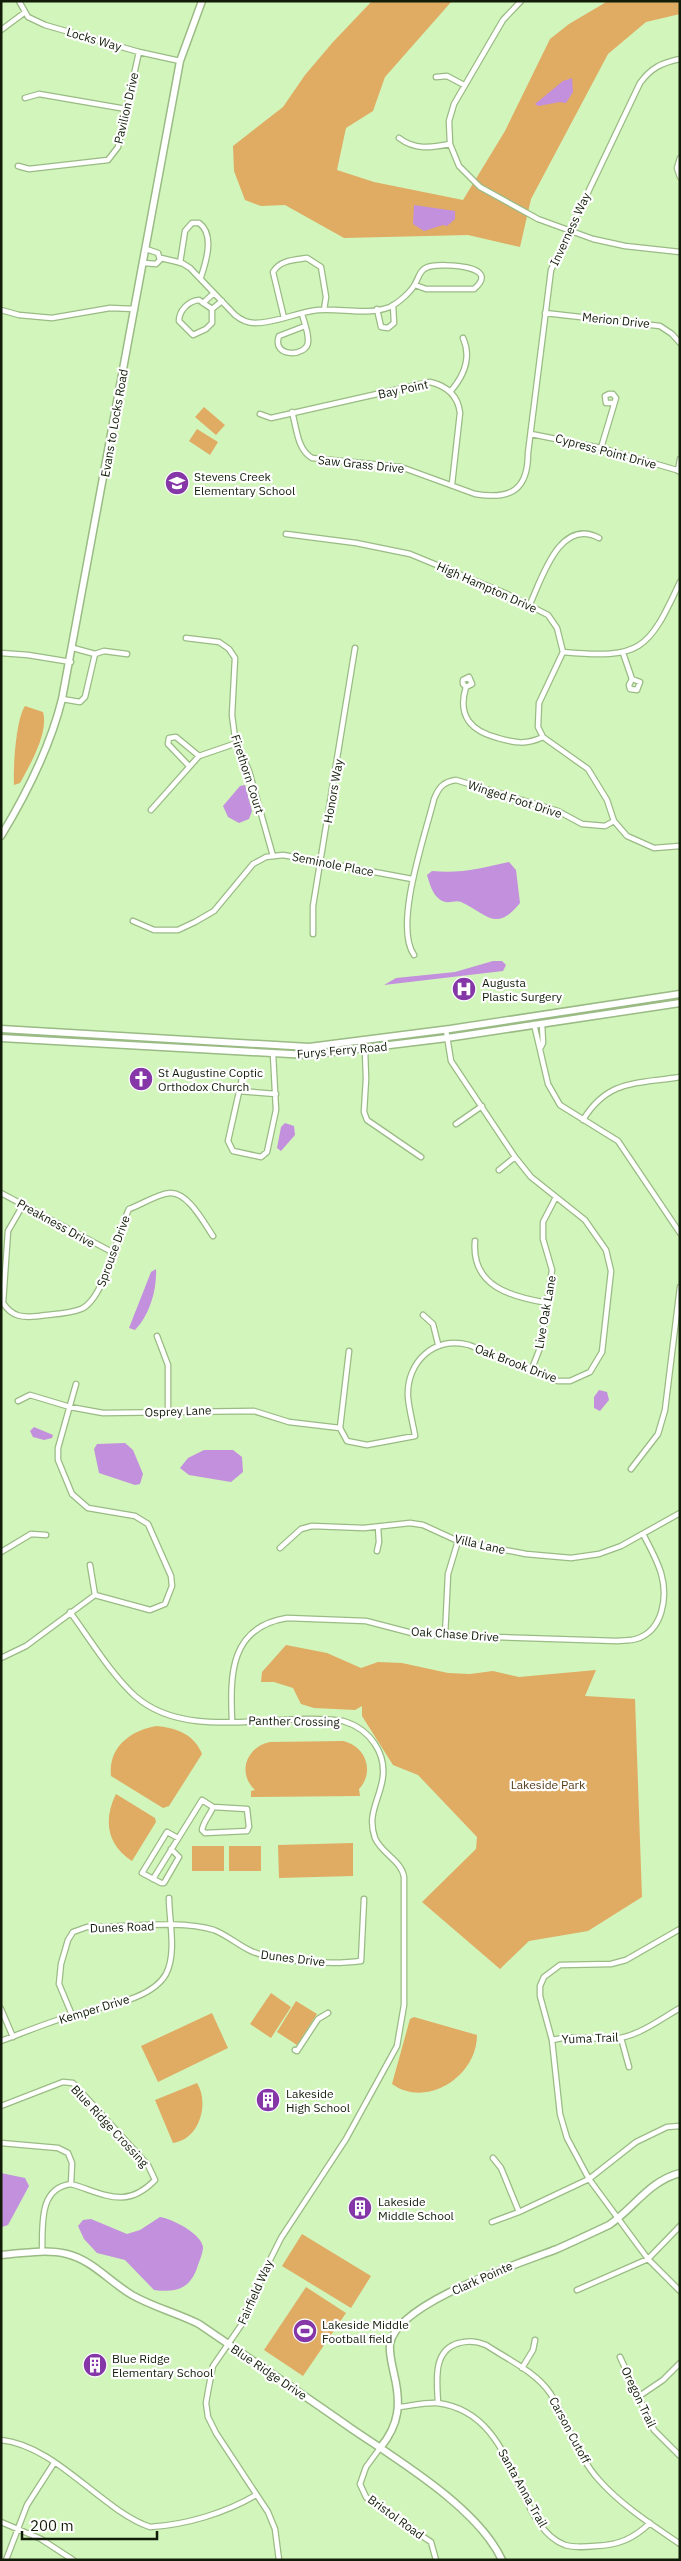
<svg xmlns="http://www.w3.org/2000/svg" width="681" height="2561" font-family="'IBM Plex Sans',sans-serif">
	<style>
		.green { fill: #e0ab63 }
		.water { fill: #c290dc }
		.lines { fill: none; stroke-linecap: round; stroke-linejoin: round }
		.street-casing { stroke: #9abb84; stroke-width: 7 }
		.secondary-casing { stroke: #9abb84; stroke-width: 9 }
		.street { stroke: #fff; stroke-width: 4.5 }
		.secondary { stroke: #fff; stroke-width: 6 }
		.labels { text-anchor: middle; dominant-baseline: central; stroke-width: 4.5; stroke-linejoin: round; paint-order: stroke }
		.street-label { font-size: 12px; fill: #111d08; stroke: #fff }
		.poi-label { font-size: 12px; fill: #111d08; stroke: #fff; text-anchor: start }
		.park-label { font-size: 12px; fill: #543b19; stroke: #fff }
	</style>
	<rect width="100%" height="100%" fill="#d2f5bc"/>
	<!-- green -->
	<path class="green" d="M372,1h80l-67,76 -12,34 -27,17 -9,42 37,12 89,18 42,-69 45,-92 19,-15 39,-23h72v13l-34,8 -38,32 -77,145 -11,48 -52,-12 -124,3 -59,-33 -24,1 -16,-6 -11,-29 -1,-25 50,-39 22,-32 28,-33z
		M204,407l21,18 -9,10 -21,-18z
		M197,429l21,13 -8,13 -21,-14z
		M25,706l18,6c6,20 -13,53 -23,71l-6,2c-1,-17 2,-66 11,-79z
		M286,1645l41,8 34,15 17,-6 24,1 46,10 22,1 23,-3 26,6 77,-7 -11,26 50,3 7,198 -54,34 -59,10 -29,28 -78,-67 54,-53 1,-12 -59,-62 -25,-10 -31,-49v-10l-7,4 -41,-2 -13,-4 -8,-16 -19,-6h-13l1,-10z
		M157,1726c20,2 38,9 45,28l-33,52 -6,2 -52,-32c-3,-29 20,-46 46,-50z
		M270,1742l73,-1c23,5 32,31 16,48l1,7 -109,1v-6l4,-1c-18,-17 -9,-43 15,-48z
		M116,1794l39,24 1,4 -24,39c-25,-16 -29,-41 -16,-67z
		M353,1843v33l-74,2 -1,-33z
		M192,1846h32v25h-32z
		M229,1846h32v25h-32z
		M271,1993l20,14 -20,31 -21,-14z
		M296,2001l21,13 -20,31 -20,-13z
		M212,2013l16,35 -70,34 -17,-36z
		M414,2017l63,18c0,41 -50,74 -85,49l18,-65z
		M197,2083c13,21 2,57 -24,60l-18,-43z
		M302,2234l69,42 -20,32 -69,-42z
		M306,2287l40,26 -43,63 -39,-26z"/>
	<!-- water -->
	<path class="water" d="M572,78l1,14 -7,11 -6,-1 -22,4 -3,-2 28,-23z
		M414,205l41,6v8l-8,7 -4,-1 -19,6 -11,-7z
		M245,785l7,26 -3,8 -10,4 -11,-6 -5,-11 17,-20z
		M509,862l7,8 4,33c-24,30 -33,11 -59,-1 -5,-2 -10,1 -15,0 -12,-2 -16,-17 -19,-27l5,-4c28,3 50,-3 77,-9z
		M493,961h9l4,4 -3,6 -119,14 12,-7 59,-6z
		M285,1123l9,3 1,9 -14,16 -4,-3 4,-21z
		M156,1269c1,20 -6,46 -21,61l-6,-2 22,-56z
		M599,1390l8,2 2,8 -9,11 -6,-3v-11z
		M34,1427l19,8 -1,3 -8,2 -11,-3 -3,-6z
		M125,1443l8,7 10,24 -3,10 -5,1 -36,-12 -5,-24 3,-5z
		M204,1450h29l9,7 1,15 -12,10 -42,-7 -9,-7 8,-10z
		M1,2173l24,5 4,8 -21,39 -6,2z
		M160,2217c12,2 41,16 43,30 0,5 -3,13 -5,18 -7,24 -22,28 -44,25l-29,-30 -28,-7 -13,-14 -6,-13 5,-6 8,-1 36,15 13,-4z"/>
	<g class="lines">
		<!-- street casing -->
		<g class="street-casing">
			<path id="street" d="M19,1l9,16 17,8 94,27 41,9
				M521,1l-18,19 -49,84 -5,17 1,23 9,22 21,21 58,32 55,20 32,7 55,6
				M1,30l23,-17
				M436,77l11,-1 17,9
				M25,98l14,-4 87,15
				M399,138c16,12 31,10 51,6
				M680,158l-3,10 3,9
				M18,166l11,3 79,-9 10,-13 21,-95
				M161,258l21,5 8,5 45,47c6,5 12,8 20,8 22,0 42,-11 63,-13 24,-2 49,6 72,-3 8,-4 21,-15 25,-23 5,-9 5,-16 17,-18 12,-2 70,-1 42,23h-48l-11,-4
				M144,263l12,1 4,-4 -2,-7 -12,-4
				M180,263l5,-32 7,-8h7c16,11 7,39 2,54
				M203,303l11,-10
				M212,309l-13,-9c-11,1 -20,11 -20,21l14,14 13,-6 6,-6v-14l10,-8
				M377,309l4,18 7,1 6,-5 -1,-18
				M1,310l18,5 33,3 58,-10 25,1
				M545,313l115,13 12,8 8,9
				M302,314c2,8 7,19 6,28 -1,15 -37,16 -29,-6l26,-10
				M284,318l-11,-46c7,-12 21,-12 34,-14l14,9 5,30 -2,13
				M450,392c14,-16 22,-34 13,-54
				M292,412c5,17 5,37 20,46l89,9 74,27c36,6 53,-4 53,-41l23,-183 89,-187c11,-15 21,-20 40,-24
				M260,414l11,4 159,-36c17,4 28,13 30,31l-8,71
				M531,434l70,14 79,23
				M601,448l15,-50 -3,-4h-4l-4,2 1,7h8
				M678,471l2,-12
				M286,534l70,9 54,11 97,40 41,21 9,13 6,24 -24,51 -1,24 5,10 45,32 19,31 7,21 13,15 27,12 26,-2
				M530,604c12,-26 30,-87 69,-66
				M186,638l33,4 10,7 6,9 -3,57 3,23 14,33 24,85
				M73,648l22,6 9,-3 23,3
				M563,652c78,7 85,-1 117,-70
				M1,653l27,2 43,7
				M623,653l9,26 -3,6 1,4 7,1 3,-8 -8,-3
				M466,687l-3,-3v-4l6,-3 3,7 -6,3c-9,29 5,44 32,51 17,5 28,7 45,-1
				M62,699l18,3 5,-5 10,-43
				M189,766l-21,-22 1,-6 7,-1 23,19
				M151,810l48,-54 38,-13
				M133,921l21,9h24l17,-8 19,-11 39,-47 13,-7 17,-2 129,24
				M313,934v-28l42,-258
				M414,955c-21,-30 12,-122 20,-156 5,-12 9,-17 22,-19l102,31 24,13 23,2 9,-5
				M534,1024l14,60 12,21 58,36 62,92
				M541,1047l2,-4 -1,-20
				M365,1050l1,29 -2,33 3,8 54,37
				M243,1074l-15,67 5,10 28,6 6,-5 9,-42 -3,-56
				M239,1091l37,3
				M583,1120c25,-41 54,-36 97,-43
				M456,1124l26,-18
				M499,1170l16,-13
				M1,1193l111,59
				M23,1205l-15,26 -5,72c9,14 20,15 36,13 13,-2 30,-2 42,-7 24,-10 36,-76 48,-100 12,-4 28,-15 41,-16 18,-1 34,30 43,43
				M475,1241c-4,46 37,56 73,62
				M423,1315l10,9 5,20
				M157,1336l11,29v46
				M349,1351l-9,77 7,13 20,4 48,-9c-2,-13 -6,-26 -7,-39 -2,-35 27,-62 61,-52l89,36h12l20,-9 12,-20 9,-81 -5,-21 -21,-30 -54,-43 -16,-20 -64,-96 -5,-31
				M531,1371l9,-23 12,-78 -9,-31v-17l13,-25
				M18,1401l12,-6 40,12 33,6 151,-2 35,11 51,6
				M631,1469l27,-35 7,-24 15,-123
				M280,1548l21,-19 11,-3 52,2 46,-5 13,2 35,16 68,13 45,4 28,-4 22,-8 59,-33
				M377,1551l2,-9 -1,-15
				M1,1552l30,-18 15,1
				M90,1565l5,30
				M70,1612c20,27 40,61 65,84 53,47 144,15 208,25 27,8 45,33 39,61 -4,20 -15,34 -7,56 6,15 27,23 29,39v128l-7,41 -51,93 -65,99 -16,32 -21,51 -31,45 -4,20 -3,17 2,14 8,16 52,79 7,17 4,31
				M445,1636l3,-62 10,-33
				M1,1658l25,-12 69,-51 55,15 15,-6 7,-18 -1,-10 -23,-52 -13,-8 -47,-8 -16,-14 -14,-34v-12l18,-64
				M232,1721c-2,-47 -2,-94 55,-103l79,3 46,12 24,2 181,6c6,-1 13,0 19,-2 27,-8 32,-42 25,-66 -4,-13 -11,-26 -18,-39
				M171,1849l8,8 -15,26h-3l-19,-10 25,-41 11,6
				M153,1879l49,-79 11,7c-3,8 -10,15 -11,23l3,3 42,-2 2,-4 -2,-18 -34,-2
				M680,1929l-54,31 -15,4 -51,1 -16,12 -4,9v10l12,44 8,74 7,24 22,41 59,80 32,32
				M1,2009l12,28
				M72,2015l-13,-31 2,-20 7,-24 5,-8 14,-5c39,1 90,-8 127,3 13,5 24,15 37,21 26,11 81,14 110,10l3,-62
				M621,2038l8,29
				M552,2040c19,-5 38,-1 58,-1 25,0 49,-19 70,-31
				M1,2041c24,-9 48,-19 72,-26 28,-9 78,-14 93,-41 11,-21 3,-54 3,-76
				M295,2050l2,1 21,-32 10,-6
				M1,2106l62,-24 10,1 75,82 7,15c-29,30 -50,14 -84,4l1,-21 -4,-10 -10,-5 -57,-5
				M493,2158l8,10 18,44
				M492,2222l27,-10 70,-33 47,-37 31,-15 13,-1
				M42,2252c1,-26 -4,-64 29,-68
				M577,2290l71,-31 32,-33
				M620,2357l34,73 26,26
				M522,2368l11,-18 2,-10
				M638,2397l25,-17 17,-17
				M438,2403c-1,-21 -6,-53 21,-60 10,-3 18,-2 27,2 21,14 50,27 64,48 18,27 26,62 49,87 22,25 53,45 81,64
				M399,2407c12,-1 25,-5 38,-4 83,10 75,122 128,142 10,3 20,2 30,1 24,-1 38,-7 55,-23
				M1,2440c56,6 100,70 149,87 35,-2 76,-14 106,-32
				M380,2448l-14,19 -6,17 6,13 8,7 57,38 5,18
				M1,2522l40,17 32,21
				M6,2560l21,-55 27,-42"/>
		</g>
		<!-- secondary casing -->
		<g class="secondary-casing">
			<path id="secondary" d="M1,836c26,-43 49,-88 61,-137l118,-638 22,-60
				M1,1029l308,18 141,-18 230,-35
				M1,1038l307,17 139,-17 233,-35
				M1,2255c22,-2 45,-6 66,-1 25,6 43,28 65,41 21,12 45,18 67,29 51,35 102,69 153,105 47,32 126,79 150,131
				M380,2448c20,-24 21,-45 14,-74 -2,-10 -5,-20 -4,-30 7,-42 131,-81 167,-95 18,-8 35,-16 52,-24 25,-17 40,-44 71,-52"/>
		</g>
		<!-- street -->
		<use href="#street" class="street"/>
		<!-- secondary -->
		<use href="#secondary" class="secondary"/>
	</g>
	<!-- icons -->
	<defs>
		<g id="school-disc" transform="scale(1.25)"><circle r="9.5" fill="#8537a8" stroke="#fff"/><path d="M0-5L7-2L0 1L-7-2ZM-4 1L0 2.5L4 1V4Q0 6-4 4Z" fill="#fff"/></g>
		<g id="hospital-disc" transform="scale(1.25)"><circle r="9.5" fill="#8537a8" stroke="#fff"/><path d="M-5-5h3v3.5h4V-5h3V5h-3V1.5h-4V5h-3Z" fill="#fff"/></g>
		<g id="church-disc" transform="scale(1.25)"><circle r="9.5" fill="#8537a8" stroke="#fff"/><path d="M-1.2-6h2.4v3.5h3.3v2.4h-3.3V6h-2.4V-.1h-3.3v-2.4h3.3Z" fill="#fff"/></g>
		<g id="building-disc" transform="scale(1.25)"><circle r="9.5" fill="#8537a8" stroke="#fff"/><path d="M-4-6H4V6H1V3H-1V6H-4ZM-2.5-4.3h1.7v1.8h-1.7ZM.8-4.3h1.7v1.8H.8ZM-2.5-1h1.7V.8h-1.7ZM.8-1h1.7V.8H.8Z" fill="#fff"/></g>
		<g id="stadium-disc" transform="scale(1.25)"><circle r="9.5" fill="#8537a8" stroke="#fff"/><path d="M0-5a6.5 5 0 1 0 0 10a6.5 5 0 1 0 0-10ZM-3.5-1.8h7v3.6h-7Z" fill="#fff"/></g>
	</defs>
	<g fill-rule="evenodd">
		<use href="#school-disc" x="177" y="483"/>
		<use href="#hospital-disc" x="464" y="989"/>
		<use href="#church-disc" x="141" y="1079"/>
		<use href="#building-disc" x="268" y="2100"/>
		<use href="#building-disc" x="360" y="2208"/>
		<use href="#stadium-disc" x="305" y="2331"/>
		<use href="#building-disc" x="95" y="2365"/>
	</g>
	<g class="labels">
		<!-- street labels -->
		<g class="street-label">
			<text transform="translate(94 39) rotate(16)">Locks Way</text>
			<text transform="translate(126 108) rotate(-77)">Pavilion Drive</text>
			<text transform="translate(570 229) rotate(-65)">Inverness Way</text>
			<text transform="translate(616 320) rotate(6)">Merion Drive</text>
			<text transform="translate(403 389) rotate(-12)">Bay Point</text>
			<text transform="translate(114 423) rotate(-80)">Evans to Locks Road</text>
			<text transform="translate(606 451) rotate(15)">Cypress Point Drive</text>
			<text transform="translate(361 464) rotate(6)">Saw Grass Drive</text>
			<text transform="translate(487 587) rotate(24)">High Hampton Drive</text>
			<text transform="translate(248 774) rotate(72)">Firethorn Court</text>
			<text transform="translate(333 791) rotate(-80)">Honors Way</text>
			<text transform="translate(515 799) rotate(18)">Winged Foot Drive</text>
			<text transform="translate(333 864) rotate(11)">Seminole Place</text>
			<text transform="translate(342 1050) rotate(-5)">Furys Ferry Road</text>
			<text transform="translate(56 1223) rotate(29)">Preakness Drive</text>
			<text transform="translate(113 1251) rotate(-70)">Sprouse Drive</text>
			<text transform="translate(545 1312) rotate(-80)">Live Oak Lane</text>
			<text transform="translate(516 1363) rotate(21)">Oak Brook Drive</text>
			<text transform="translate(178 1411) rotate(-2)">Osprey Lane</text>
			<text transform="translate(480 1544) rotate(13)">Villa Lane</text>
			<text transform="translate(455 1634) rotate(4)">Oak Chase Drive</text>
			<text transform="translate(294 1721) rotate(1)">Panther Crossing</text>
			<text transform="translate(122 1927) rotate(-2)">Dunes Road</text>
			<text transform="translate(293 1958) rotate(7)">Dunes Drive</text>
			<text transform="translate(94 2009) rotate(-17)">Kemper Drive</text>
			<text transform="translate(590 2038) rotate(-2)">Yuma Trail</text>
			<text transform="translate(110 2126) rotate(47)">Blue Ridge Crossing</text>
			<text transform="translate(482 2278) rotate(-24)">Clark Pointe</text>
			<text transform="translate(255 2292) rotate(-66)">Fairfield Way</text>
			<text transform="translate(269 2372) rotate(34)">Blue Ridge Drive</text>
			<text transform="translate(639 2397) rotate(65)">Oregon Trail</text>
			<text transform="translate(570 2430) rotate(62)">Carson Cutoff</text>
			<text transform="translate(523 2488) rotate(61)">Santa Anna Trail</text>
			<text transform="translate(396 2517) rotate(36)">Bristol Road</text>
		</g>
		<!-- poi labels -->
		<g class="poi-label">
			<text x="194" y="476">Stevens Creek<tspan x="194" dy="14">Elementary School</tspan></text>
			<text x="482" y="982">Augusta<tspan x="482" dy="14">Plastic Surgery</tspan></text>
			<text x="158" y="1072">St Augustine Coptic<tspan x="158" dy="14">Orthodox Church</tspan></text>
			<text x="286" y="2093">Lakeside<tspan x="286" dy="14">High School</tspan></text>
			<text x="378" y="2201">Lakeside<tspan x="378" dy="14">Middle School</tspan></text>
			<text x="322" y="2324">Lakeside Middle<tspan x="322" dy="14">Football field</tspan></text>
			<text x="112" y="2358">Blue Ridge<tspan x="112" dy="14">Elementary School</tspan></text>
		</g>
		<!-- park labels -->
		<g class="park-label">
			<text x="548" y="1784">Lakeside Park</text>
		</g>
	</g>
	<!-- border -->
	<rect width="681" height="2561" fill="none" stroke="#111d08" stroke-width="5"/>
	<!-- scale -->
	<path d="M22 2531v8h135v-8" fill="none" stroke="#111d08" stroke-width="2.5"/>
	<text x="30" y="2531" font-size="15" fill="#111d08" stroke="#ffffff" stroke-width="4" paint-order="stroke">200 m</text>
</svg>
